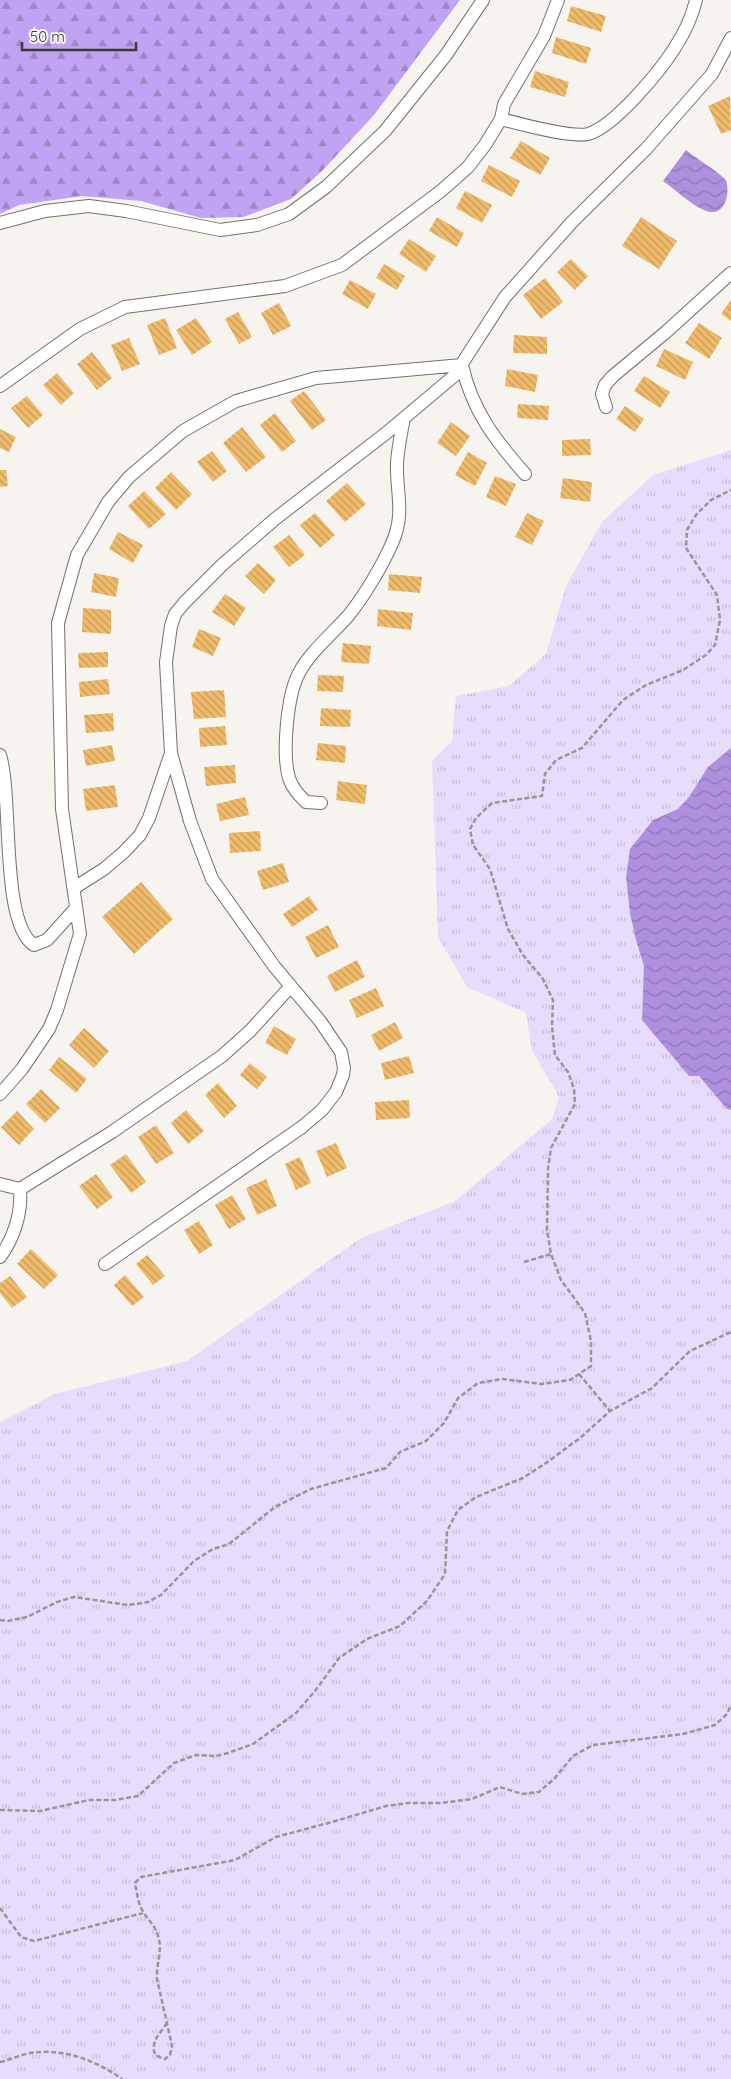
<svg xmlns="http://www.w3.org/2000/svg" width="731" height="2079" font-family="Quicksand,sans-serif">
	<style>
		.grass { fill: url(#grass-tufts) }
		.forest { fill: url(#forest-firs) }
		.water { fill: url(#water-waves) }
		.building { fill: url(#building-back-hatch) }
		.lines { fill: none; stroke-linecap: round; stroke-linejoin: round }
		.street-casing { stroke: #74726e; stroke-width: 14 }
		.path { stroke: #989693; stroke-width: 2.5; stroke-dasharray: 5 2.5; stroke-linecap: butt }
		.street { stroke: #fff; stroke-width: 12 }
	</style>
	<defs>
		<pattern id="grass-tufts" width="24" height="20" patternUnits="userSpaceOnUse" patternTransform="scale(1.25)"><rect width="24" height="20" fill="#e7dcfc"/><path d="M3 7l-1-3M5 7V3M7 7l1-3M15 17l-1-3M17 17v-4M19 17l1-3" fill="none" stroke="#c7bed9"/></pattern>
		<pattern id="forest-firs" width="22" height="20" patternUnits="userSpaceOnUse" patternTransform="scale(1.25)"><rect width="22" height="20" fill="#c0a3f2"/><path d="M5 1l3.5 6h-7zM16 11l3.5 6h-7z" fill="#9d86c5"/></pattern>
		<pattern id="water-waves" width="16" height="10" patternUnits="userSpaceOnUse" patternTransform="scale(1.25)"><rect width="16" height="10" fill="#ae90de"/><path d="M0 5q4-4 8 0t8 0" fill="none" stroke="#8f77b5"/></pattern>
		<pattern id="building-back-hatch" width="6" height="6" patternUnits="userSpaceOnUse" patternTransform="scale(1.25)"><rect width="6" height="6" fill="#f0bc6c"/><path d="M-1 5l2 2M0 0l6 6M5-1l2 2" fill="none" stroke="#c49a5a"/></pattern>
	</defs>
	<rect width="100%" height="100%" fill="#f7f4f0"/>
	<!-- grass -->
	<path class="grass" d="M731,450v1629h-731v-657l55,-28 132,-33 174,-123 94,-37 97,-82 7,-22 -27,-47 -6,-37 -59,-26 -29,-50 -6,-176 20,-20 4,-45 53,-10 37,-32 20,-68 36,-64 51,-47z"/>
	<!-- forest -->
	<path class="forest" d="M0,0h460l-86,115 -52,56 -31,28 -48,18 -42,1 -60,-17 -59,-5 -63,9 -19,9z"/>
	<!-- water -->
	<path class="water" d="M686,150c12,10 29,19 40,30 5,16 -3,39 -22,30 -14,-6 -28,-20 -41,-29z
		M731,748v362l-5,-2 -27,-32h-10l-47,-56 2,-54 -8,-26 -6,-27 -4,-36 4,-28 23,-29 25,-11 11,-12 19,-30z"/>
	<!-- building -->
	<path class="building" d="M571,6l35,10 -5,16 -34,-11z
		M556,37l35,11 -5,16 -34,-11z
		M535,71l34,11 -4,15 -35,-10z
		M730,96l1,34 -10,4 -13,-28z
		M521,141l29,17 -10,17 -30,-17z
		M489,165l31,16 -8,16 -31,-16z
		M465,191l27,14 -10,18 -26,-15z
		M437,217l27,16 -7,14 -28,-16z
		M641,217l36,24 -18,28 -37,-23z
		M409,239l27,17 -10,16 -27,-18z
		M571,259l17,17 -13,14 -18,-18z
		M384,264l21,12 -8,14 -21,-12z
		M545,278l18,24 -22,17 -18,-24z
		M350,280l26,14 -8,15 -26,-15z
		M731,300v21l-10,-7z
		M279,303l12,23 -18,9 -12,-22z
		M238,312l14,25 -13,7 -14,-25z
		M165,318l12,30 -18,7 -12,-30z
		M196,318l16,24 -20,13 -16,-25z
		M699,323l23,15 -13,21 -24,-16z
		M514,335l33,2v17l-34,-1z
		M129,338l11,26 -18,7 -11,-26z
		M664,349l29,13 -8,18 -29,-14z
		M92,352l20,26 -15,12 -20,-26z
		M507,369l31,6 -3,17 -30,-6z
		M57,373l17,20 -13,12 -18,-20z
		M644,376l26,16 -10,16 -26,-17z
		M304,391l22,29 -14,10 -22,-29z
		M27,396l16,19 -15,13 -17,-20z
		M518,404l31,2 -1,14 -31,-2z
		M625,406l19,13 -9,13 -19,-13z
		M275,413l21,28 -14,11 -22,-27z
		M451,422l19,14 -14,20 -19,-13z
		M242,427l24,30 -20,15 -23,-29z
		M0,429l16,8 -7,15 -9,-4z
		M590,439l1,16 -29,1v-16z
		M212,451l15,20 -14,11 -16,-20z
		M468,452l19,11 -12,23 -20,-11z
		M0,470h6l2,16 -8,1z
		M171,472l21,22 -16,16 -21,-22z
		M495,476l21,8 -10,22 -20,-9z
		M563,478l29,4 -2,20 -30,-4z
		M347,483l19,21 -21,18 -19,-21z
		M144,491l22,23 -17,15 -21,-23z
		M315,513l20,22 -15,13 -20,-23z
		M527,513l17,8 -12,24 -17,-8z
		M118,532l25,13 -10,18 -24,-14z
		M289,535l16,20 -16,12 -16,-20z
		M258,563l18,17 -12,14 -19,-18z
		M94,573l25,5 -3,19 -25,-5z
		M389,574l33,3 -2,16 -32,-3z
		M225,594l21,14 -12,18 -22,-14z
		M83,608l28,2v24l-29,-2z
		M378,609l35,4 -2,17 -34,-4z
		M199,629l22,9 -8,18 -21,-9z
		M343,643l28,3 -2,18 -28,-2z
		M108,652v15l-29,1 -1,-15z
		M318,675l26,1 -1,16 -26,-1z
		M108,679l2,15 -30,3 -1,-15z
		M224,690l2,27 -32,2 -3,-27z
		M321,708l30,2 -1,17 -30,-1z
		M113,713l1,18 -28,2 -2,-18z
		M225,726l2,19 -27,2 -1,-19z
		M318,743l28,3 -1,17 -29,-3z
		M112,745l3,16 -29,5 -3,-16z
		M235,765l1,18 -30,3 -2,-19z
		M338,781l29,4 -2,19 -29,-4z
		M115,785l3,22 -32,4 -3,-22z
		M245,797l4,18 -29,6 -4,-17z
		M260,831l1,20 -31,2 -1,-20z
		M283,863l6,19 -26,8 -6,-19z
		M141,882l32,37 -39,35 -32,-37z
		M309,896l9,14 -26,17 -9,-13z
		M328,925l11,22 -23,11 -11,-21z
		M357,960l8,17 -30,15 -8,-16z
		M376,988l8,18 -27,12 -8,-18z
		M395,1022l8,16 -24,13 -8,-16z
		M274,1026l22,13 -9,16 -22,-12z
		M84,1028l25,23 -15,17 -25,-23z
		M409,1056l5,17 -29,7 -4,-17z
		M59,1057l28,22 -11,14 -27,-23z
		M250,1063l17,14 -10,12 -17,-14z
		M218,1083l19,23 -13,12 -19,-23z
		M41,1089l19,19 -15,15 -19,-19z
		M409,1100l1,18 -34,2 -1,-18z
		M186,1110l18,21 -16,13 -17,-21z
		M17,1111l17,18 -15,16 -18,-18z
		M156,1125l18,28 -18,11 -18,-27z
		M336,1143l11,25 -20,9 -11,-26z
		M126,1154l20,28 -15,11 -21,-28z
		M300,1157l11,26 -15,7 -11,-26z
		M96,1174l17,23 -16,12 -18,-23z
		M266,1179l11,27 -20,9 -11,-27z
		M232,1195l14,24 -17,10 -14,-24z
		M199,1221l14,24 -14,9 -15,-24z
		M31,1249l27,26 -14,14 -27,-25z
		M147,1255l18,21 -12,9 -17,-21z
		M125,1275l19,22 -12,9 -18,-21z
		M10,1276l17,21 -15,11 -12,-15v-10z"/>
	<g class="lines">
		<!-- street casing -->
		<g class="street-casing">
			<path id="street" d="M501,119c19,5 70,19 87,15 26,-7 72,-63 86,-85 10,-15 18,-32 22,-49
				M0,223l45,-12 44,-5 37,5 94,19 37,-5 32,-11 37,-27 59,-56 61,-76 37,-55
				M0,386l80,-57 45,-22 160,-21 57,-21 99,-74 27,-24 17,-22 16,-26 3,-15 40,-68 14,-36
				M606,407l-4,-13 3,-9 8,-9 53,-44 65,-59
				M0,755c13,42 0,168 34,190l13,-5 29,-32
				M321,803l-15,-1c-7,-7 -14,-14 -17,-24 -7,-24 -2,-83 10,-105 11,-21 33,-39 49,-57 15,-18 36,-53 45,-75 12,-29 3,-49 4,-78 1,-15 4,-30 7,-45
				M74,888l30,-19 20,-17 16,-17 9,-17 22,-65 -5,-91 5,-36 4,-12 10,-12 37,-37 53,-46 110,-85 69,-58 51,-79 67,-75 74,-73 66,-75 19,-36
				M0,1094l22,-25 27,-40 8,-19 23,-76 -18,-125 -4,-186 19,-68 31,-53 21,-25 54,-46 53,-30 80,-23 146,-13c10,45 33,75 63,109
				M0,1184l20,5c2,24 -6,49 -20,68
				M20,1189l92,-57 110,-76 28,-25 41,-45
				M105,1264l197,-137 20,-17 14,-18 7,-17 1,-7 -3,-16 -21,-31 -46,-55 -62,-87 -22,-58 -19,-68"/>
		</g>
		<!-- path -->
		<path class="path" d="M524,1262l27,-8
			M579,1374l31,37
			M0,1620l8,1 19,-4 30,-15 17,-5 54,8 20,-3 13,-7 33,-34 19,-12 16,-5 46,-37 36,-18 75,-21 14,-16 26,-11 18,-18 14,-25 20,-15 24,-4 40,5 28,-4 21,-14v-25l-6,-28 -24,-33 -10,-26 -4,-24 1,-61 3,-21 24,-44 -1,-15 -6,-17 -13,-17 -3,-29 1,-26 -10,-21 -20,-24 -15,-26 -18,-60 -17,-24 -3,-16 6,-11 16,-15 50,-7 3,-22 11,-14 26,-12 41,-48 23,-15 37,-15 23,-15 9,-10 5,-25 -3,-25 -31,-47 1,-18 9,-15 15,-15 20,-10
			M0,1810l40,1 49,-11h26l23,-4 36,-33 22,-8 20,1 12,-3 25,-9 43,-31 19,-22 24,-33 28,-19 33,-13 27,-25 18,-27 2,-43 11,-21 18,-13 47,-19 23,-15 34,-25 30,-27 42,-23 38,-37 41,-19
			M0,1908l21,29 13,4 109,-28
			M167,2023l-10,14 -3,7v8l5,5 6,2 5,-4 2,-9 -15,-67c-1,-15 6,-29 1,-43 -2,-9 -9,-15 -14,-23 -6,-8 -7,-20 -9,-30l6,-6 94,-17 41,-23 56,-15 54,-16 22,-3h33l31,-4 28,-12 22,7 17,-2 16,-14 18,-22 20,-11 90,-11 32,-9 11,-10 5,-9
			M0,2062c10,-2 20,-7 30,-9 34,-5 65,7 92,26"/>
		<!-- street -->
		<use href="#street" class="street"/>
	</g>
	<!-- scale -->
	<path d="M22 42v8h114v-8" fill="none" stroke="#3b3a39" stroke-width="2.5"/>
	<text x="30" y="42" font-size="15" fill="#3b3a39" stroke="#f7f4f0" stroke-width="4" paint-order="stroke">50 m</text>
</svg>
